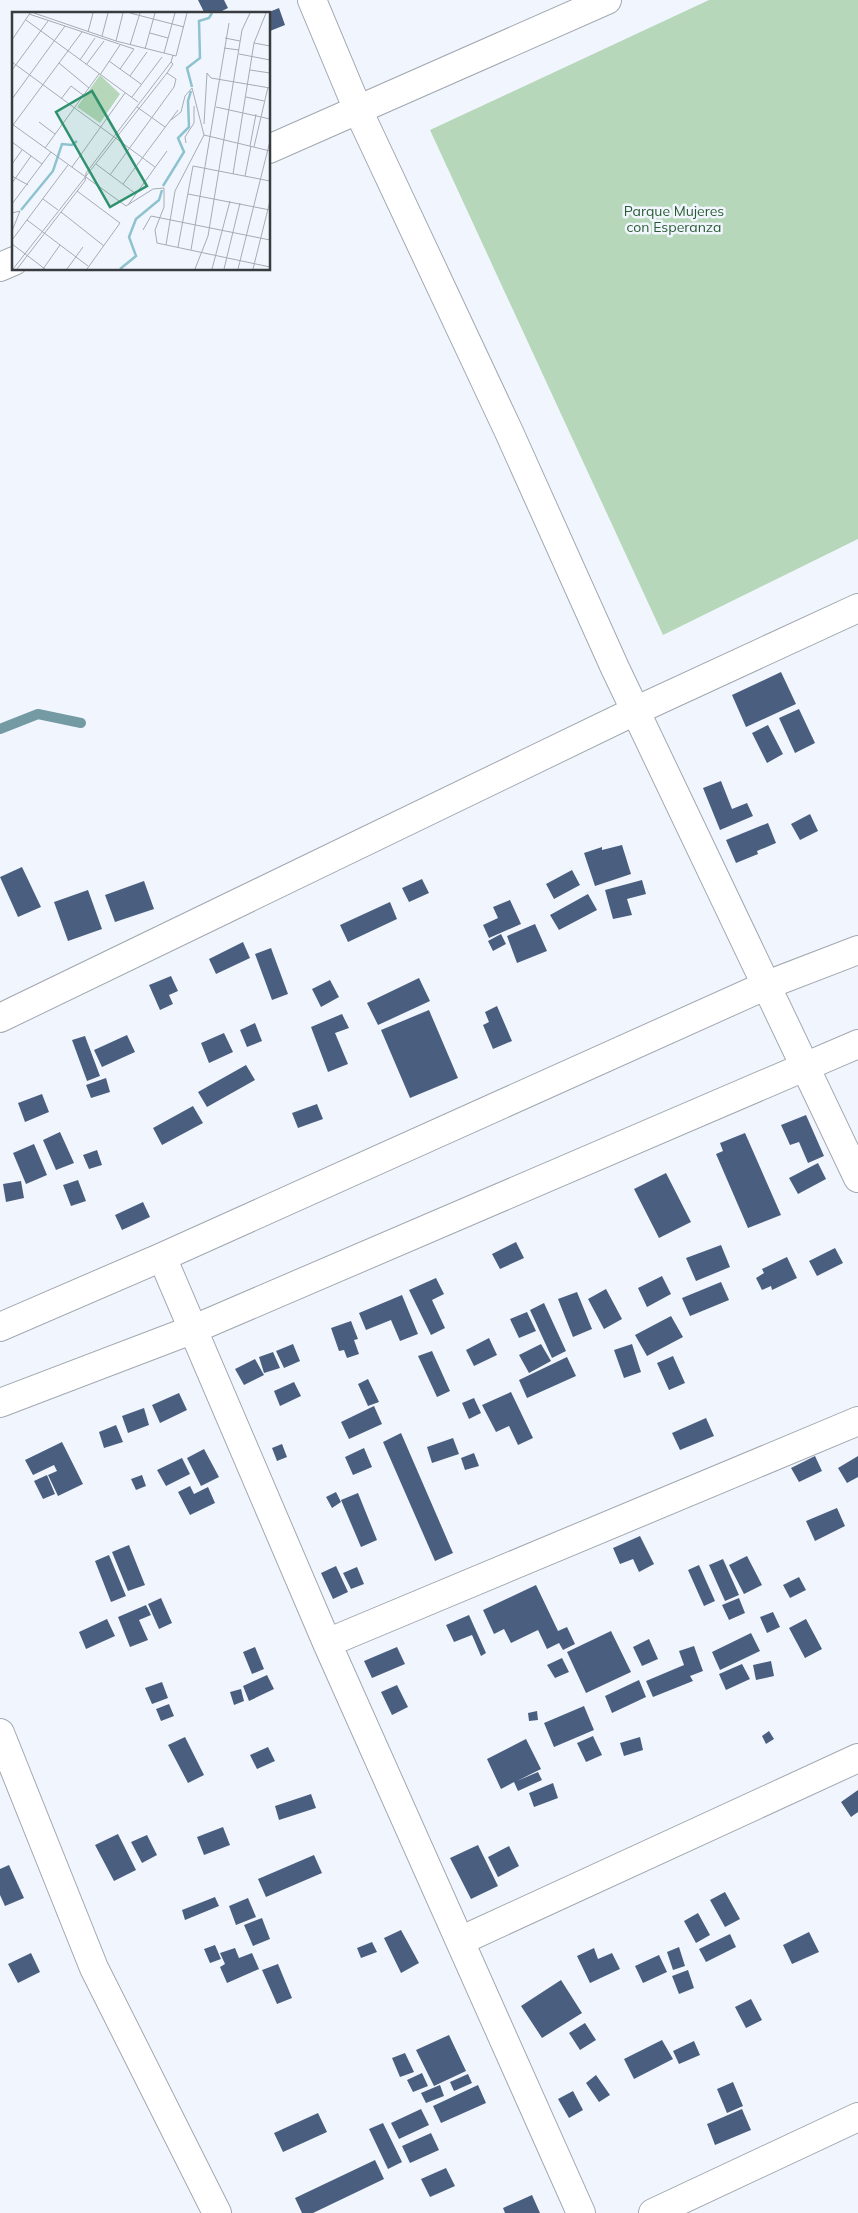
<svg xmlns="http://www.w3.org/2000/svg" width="858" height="2213" font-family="Mulish,sans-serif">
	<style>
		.green { fill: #b6d7b9 }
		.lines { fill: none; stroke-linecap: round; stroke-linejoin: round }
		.stream { stroke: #749aa4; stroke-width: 10 }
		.building { fill: #4a5f7f }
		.minor-casing { stroke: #a2a8b1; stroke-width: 30 }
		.minor { stroke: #fff; stroke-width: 28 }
		.labels { text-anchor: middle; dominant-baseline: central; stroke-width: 5; stroke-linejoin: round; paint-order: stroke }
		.park-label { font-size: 14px; fill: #295b31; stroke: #f1f6fe }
		.inset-river { fill: none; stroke: #8ec2cf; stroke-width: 2.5 }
		.inset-road { fill: none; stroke: #a7abb2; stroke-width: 1 }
		.view { fill: #30926d; fill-opacity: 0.15; stroke: #30926d; stroke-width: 2.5 }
		.inset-edge { fill: none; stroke: #383b3f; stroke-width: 2.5 }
	</style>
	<rect width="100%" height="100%" fill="#f1f6fe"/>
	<!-- green -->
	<path class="green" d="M709,0h149v539l-195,96 -233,-505z"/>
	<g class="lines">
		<!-- stream -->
		<path class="stream" d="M0,729l38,-15 43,9"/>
	</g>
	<!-- building -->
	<path class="building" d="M198,0h26l4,8 -12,6h-11z
		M279,8l6,17 -15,6 -1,-17h-5z
		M781,672l15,32 -50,23 -14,-32z
		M799,709l16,34 -20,10 -16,-35z
		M768,725l15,29 -16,9 -15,-30z
		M721,781l11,28 15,-6 6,13 -33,14 -17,-42z
		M810,814l8,17 -18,9 -9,-16z
		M768,823l8,20 -19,8 1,3 -22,9 -10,-23z
		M622,845l9,29 -36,12 -11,-33 18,-6v3z
		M22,867l19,40 -23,10 -18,-40z
		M572,870l8,15 -26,14 -8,-15z
		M422,879l7,14 -20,9 -7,-14z
		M642,880l4,14 -19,5 5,16 -19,4 -8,-29z
		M144,881l10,28 -39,13 -10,-27z
		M88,890l14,39 -34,12 -14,-39z
		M588,894l9,16 -38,20 -9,-15z
		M510,900l11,24 -32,14 -6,-13 15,-7 -5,-11z
		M390,902l7,17 -49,23 -8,-17z
		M535,924l12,27 -30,12 -10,-27z
		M501,934l5,10 -13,7 -5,-10z
		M243,942l7,16 -34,16 -7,-15z
		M271,948l17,46 -16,6 -17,-46z
		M171,976l7,15 -9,4 4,9 -13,6 -11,-25z
		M419,978l11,23 -52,24 -11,-22z
		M330,980l9,17 -18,10 -9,-18z
		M497,1006l15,35 -19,8 -10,-24 6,-3 -4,-10z
		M429,1010l29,68 -48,20 -29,-68z
		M342,1014l7,14 -14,5 13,31 -20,8 -17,-45z
		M255,1023l7,18 -15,6 -7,-17z
		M224,1033l9,19 -24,11 -8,-20z
		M127,1035l8,17 -33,15 -8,-17z
		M85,1036l15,40 -13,5 -15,-41z
		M246,1065l9,15 -48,27 -9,-15z
		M106,1078l4,14 -19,6 -5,-13z
		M42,1094l7,18 -24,10 -7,-19z
		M317,1104l6,15 -25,9 -6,-15z
		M193,1106l10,17 -41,22 -9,-17z
		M806,1115l18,41 -16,7 -9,-21 -9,3 -9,-20z
		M60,1132l14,31 -18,7 -13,-30z
		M745,1133l36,82 -33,13 -32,-74 7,-3 -3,-8z
		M34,1144l13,31 -21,9 -13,-31z
		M97,1150l5,15 -13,4 -6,-14z
		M818,1163l8,16 -28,15 -9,-16z
		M666,1173l25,49 -32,16 -25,-49z
		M78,1180l8,21 -15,5 -8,-21z
		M21,1181l3,17 -18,4 -3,-18z
		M143,1202l7,15 -28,13 -7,-15z
		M516,1242l8,16 -24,11 -8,-15z
		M721,1245l9,22 -34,14 -10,-23z
		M835,1248l8,15 -26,13 -8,-15z
		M787,1257l10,21 -25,12 -1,-4 -9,4 -6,-12 8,-5 -2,-4z
		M662,1276l9,18 -24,13 -9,-19z
		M436,1278l8,16 -12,6 13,28 -14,7 -22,-45z
		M721,1282l8,18 -39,16 -8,-18z
		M606,1289l16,30 -18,10 -16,-30z
		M577,1292l15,37 -19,8 -15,-38z
		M402,1295l16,39 -18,7 -9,-21 -25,10 -7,-17z
		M544,1303l22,48 -14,7 -22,-48z
		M527,1312l9,19 -17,7 -9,-19z
		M671,1316l12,21 -36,19 -12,-21z
		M351,1321l7,18 -4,1 5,14 -12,4 -3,-8 -5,1 -8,-23z
		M489,1338l8,17 -23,11 -8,-16z
		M293,1344l7,17 -16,7 -8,-17z
		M541,1344l10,17 -22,12 -10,-18z
		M632,1344l9,28 -17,6 -10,-28z
		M432,1351l18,40 -13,6 -19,-41z
		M273,1352l7,16 -16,5 -5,-16z
		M673,1356l12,27 -16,7 -12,-27z
		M567,1357l9,19 -49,22 -8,-18z
		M255,1359l9,16 -20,10 -9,-16z
		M368,1379l11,23 -11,4 -10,-22z
		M294,1382l7,14 -21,10 -6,-15z
		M511,1392l22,46 -15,7 -9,-19 -13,6 -14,-27z
		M179,1393l8,17 -27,13 -8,-18z
		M474,1398l7,15 -12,6 -7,-16z
		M374,1406l8,18 -33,15 -8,-17z
		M144,1408l5,17 -21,8 -6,-17z
		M706,1418l8,18 -34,14 -8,-17z
		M116,1425l7,17 -19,6 -5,-16z
		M401,1433l52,120 -18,8 -52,-119z
		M453,1438l6,16 -27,9 -5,-16z
		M62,1442l21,42 -25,12 -10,-21 9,-4 -3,-6 -21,10 -8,-15z
		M282,1444l5,13 -10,4 -5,-13z
		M364,1448l8,19 -19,8 -8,-18z
		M204,1449l15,28 -18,9 -14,-28z
		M474,1453l5,13 -14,4 -4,-12z
		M815,1456l7,15 -23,11 -8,-14z
		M858,1456v21l-11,6 -9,-15z
		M182,1458l8,16 -24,12 -9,-16z
		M47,1475l8,19 -12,5 -9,-18z
		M142,1475l4,11 -10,4 -5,-11z
		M190,1486l4,8 14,-7 7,16 -25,12 -12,-23z
		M336,1492l5,10 -9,6 -6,-11z
		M358,1493l19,47 -16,7 -20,-47z
		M837,1508l8,18 -30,15 -9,-20z
		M640,1536l14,28 -15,8 -6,-13 -13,5 -7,-16z
		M129,1545l16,40 -17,6 -16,-39z
		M109,1555l17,41 -15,6 -16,-41z
		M747,1556l15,29 -18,9 -15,-29z
		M723,1559l16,36 -14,6 -16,-36z
		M699,1565l16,36 -11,5 -16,-36z
		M336,1566l12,26 -15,7 -12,-26z
		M357,1567l7,17 -13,5 -8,-16z
		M799,1577l7,13 -16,8 -7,-13z
		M536,1585l22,46 9,-4 8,17 -12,6 -4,-7 -12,6 -9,-19 -27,13 -7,-14 -10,5 -11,-24z
		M161,1598l11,25 -13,6 -11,-25z
		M739,1598l6,15 -16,7 -7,-15z
		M146,1605l5,10 -12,5 9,20 -18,7 -12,-30z
		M773,1612l7,15 -13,6 -7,-16z
		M469,1615l17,38 -5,3 -9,-21 -18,7 -8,-17z
		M107,1619l8,17 -29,13 -7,-17z
		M806,1619l16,30 -17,9 -16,-30z
		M611,1631l20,41 -45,21 -19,-41z
		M751,1633l9,18 -40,19 -8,-18z
		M649,1639l9,20 -16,7 -9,-19z
		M694,1646l9,25 -13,5 3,5 -40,16 -7,-16 38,-16 -5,-14z
		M255,1647l9,22 -12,5 -9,-22z
		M397,1647l8,17 -33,14 -8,-17z
		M562,1658l7,14 -14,6 -8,-13z
		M771,1661l3,15 -18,4 -3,-15z
		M742,1664l8,15 -24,11 -7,-16z
		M267,1675l7,14 -25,12 -6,-15z
		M639,1680l7,17 -34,16 -7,-17z
		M162,1682l6,16 -16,6 -7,-16z
		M397,1685l11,22 -16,8 -11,-23z
		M241,1689l3,12 -10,4 -4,-13z
		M169,1704l5,12 -13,5 -5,-12z
		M584,1706l10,24 -40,17 -10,-24z
		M537,1711l1,9 -9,1 -1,-8z
		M769,1731l5,8 -8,5 -4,-8z
		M593,1736l9,19 -16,7 -9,-19z
		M185,1737l19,38 -16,8 -20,-38z
		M640,1737l3,13 -19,6 -4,-13z
		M526,1739l15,30 -24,12 21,-9 4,8 -24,11 -4,-9 -13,7 -14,-30z
		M268,1747l7,14 -18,8 -7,-14z
		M553,1783l5,15 -24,9 -5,-14z
		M858,1790v22l-7,5 -10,-15z
		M311,1794l5,14 -37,12 -4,-14z
		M223,1827l7,18 -26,10 -7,-18z
		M118,1834l18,36 -22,11 -19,-36z
		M147,1835l10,20 -15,8 -11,-21z
		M478,1845l20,41 -27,13 -21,-41z
		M509,1846l10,20 -21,11 -10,-20z
		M314,1855l8,18 -56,24 -8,-18z
		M9,1865l15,33 -19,8 -5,-11v-26z
		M725,1892l15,27 -15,8 -15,-27z
		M215,1897l4,9 -34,14 -3,-10z
		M248,1898l8,19 -20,8 -7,-19z
		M698,1913l12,22 -14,8 -12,-22z
		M262,1918l8,21 -17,7 -9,-21z
		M401,1930l18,33 -18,10 -17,-35z
		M809,1932l10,20 -27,12 -9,-19z
		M730,1934l6,13 -30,15 -7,-13z
		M372,1942l5,10 -16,6 -4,-10z
		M215,1945l6,14 -11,4 -6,-14z
		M679,1947l6,19 -12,4 -6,-18z
		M235,1948l4,10 13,-5 7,16 -32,14 -7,-16 5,-3 -5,-11z
		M594,1948l4,11 14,-6 8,16 -30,14 -13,-27z
		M31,1953l9,19 -22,11 -10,-19z
		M659,1955l8,17 -24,11 -8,-17z
		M278,1964l14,34 -15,6 -15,-34z
		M688,1970l6,18 -15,6 -7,-18z
		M561,1980l21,33 -40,25 -21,-32z
		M751,1999l11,21 -16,8 -11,-21z
		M585,2023l11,17 -16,10 -11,-17z
		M449,2035l17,36 -32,15 -18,-36z
		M662,2040l11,19 -39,20 -10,-20z
		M694,2041l6,14 -21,9 -6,-13z
		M405,2053l9,19 -14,5 -8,-19z
		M422,2073l6,13 -15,6 -6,-12z
		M468,2074l4,9 -18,8 -4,-9z
		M596,2075l14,20 -11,7 -13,-19z
		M733,2082l10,24 -16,7 -10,-24z
		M440,2085l4,11 -18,7 -5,-10z
		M478,2085l8,18 -45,20 -8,-17z
		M573,2091l10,19 -14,8 -11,-19z
		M421,2109l8,16 -30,14 -8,-16z
		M742,2109l9,21 -36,15 -8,-21z
		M318,2113l9,19 -44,20 -9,-19z
		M383,2123l19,39 -14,7 -19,-40z
		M431,2133l8,17 -29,13 -8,-17z
		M375,2160l9,19 -71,34h-11l-7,-15z
		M446,2168l9,18 -25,11 -9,-18z
		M532,2195l8,18h-35l-2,-5z"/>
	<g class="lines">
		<!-- minor casing -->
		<g class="minor-casing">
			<path id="minor" d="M312,0l46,110 151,322 106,236 243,510
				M269,149l338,-149
				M0,267l14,-6
				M0,1018l635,-307 223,-103
				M162,1257l165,386 254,570
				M0,1327l162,-70 605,-272 91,-35
				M0,1403l194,-74 664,-285
				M327,1643l531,-222
				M0,1733l94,235 123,245
				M460,1941l398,-183
				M653,2213l205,-96"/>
		</g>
		<!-- minor -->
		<use href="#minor" class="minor"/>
	</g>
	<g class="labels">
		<!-- park labels -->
		<g class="park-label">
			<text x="674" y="211">Parque Mujeres<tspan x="674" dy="16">con Esperanza</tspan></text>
		</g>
	</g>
	<!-- overview -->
	<g transform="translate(12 12)">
		<rect width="258" height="258" fill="#f1f6fe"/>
		<path d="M88,63l20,19 -20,29 -23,-16z" fill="#b6d7b9"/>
		<path class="inset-river" d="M180,75l-5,-19 13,-10 -1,-37 10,-3 3,-5M151,174l21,-34 -6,-14 11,-11 -1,-26 3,-10M9,198l32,-39 9,-27 10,1 5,-4M108,257l16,-13 -7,-19 7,-18 23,-19 3,-10"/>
		<path class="inset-road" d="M22,1l82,28 60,15 11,-43M118,1l54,14M17,2l105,35 -14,20M14,8l112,82M76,20l5,-19M138,21l18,5M90,24l6,-23M213,26l15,3M0,28l18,-27M104,29l7,-28M242,31l16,3M118,33l10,-32M212,36l15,2M133,37l10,-36M152,41l11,-40M227,42l31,6M68,48l15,-22M97,49l32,23M0,50l143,105M47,51l30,25M74,53l18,-24M0,58l36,-49M238,58l20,3M88,63l20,-30M118,64l17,-24M120,85l30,-40M234,85l18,4M0,87l53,-73M49,87l10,-13 12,9M125,95l28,20M204,95l54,12M27,110l16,12M0,112l114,82 27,-17 11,-1v19l-9,23 2,13 113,24M192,112l3,-51 4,5 59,10M1,113l69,-93M192,123l66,16M0,130l30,22M174,131l-1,-6 9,-14v-17M238,134l6,-32M242,135l14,-60M33,136l54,-74M0,152l10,-14M84,152l40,30M60,155l53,-74M221,162l21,-131 12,-30M98,163l64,-88 2,-8 -9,-6M0,164l16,9M233,164l6,-30M0,171l19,-27M111,172l55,-74M65,179l43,32 -33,46M176,182l82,16M31,187l15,11M0,192l39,-52M116,193l39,-54M49,200l43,34M0,201l8,-2 -8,20M15,208l61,46M131,218l8,-14 119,24M0,228l56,-75M0,232l33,25M154,233l9,-54 29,-56 -12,-47 -7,8 -4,16 -10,8M166,235l15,-81 77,15M179,238l38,-227M1,257l154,-196 6,-9 -2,-2M5,257l68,-88 1,-8 85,-111 2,-7M31,257l17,-24M55,257l16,-22M183,257l13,-33 34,-206 8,-17M200,257l18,-68M212,257l16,-66M226,257l32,-128M241,257l17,-68"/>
		<path class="view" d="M80,79l55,95 -37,21 -54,-95z"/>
		<rect width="258" height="258" class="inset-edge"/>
	</g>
</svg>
